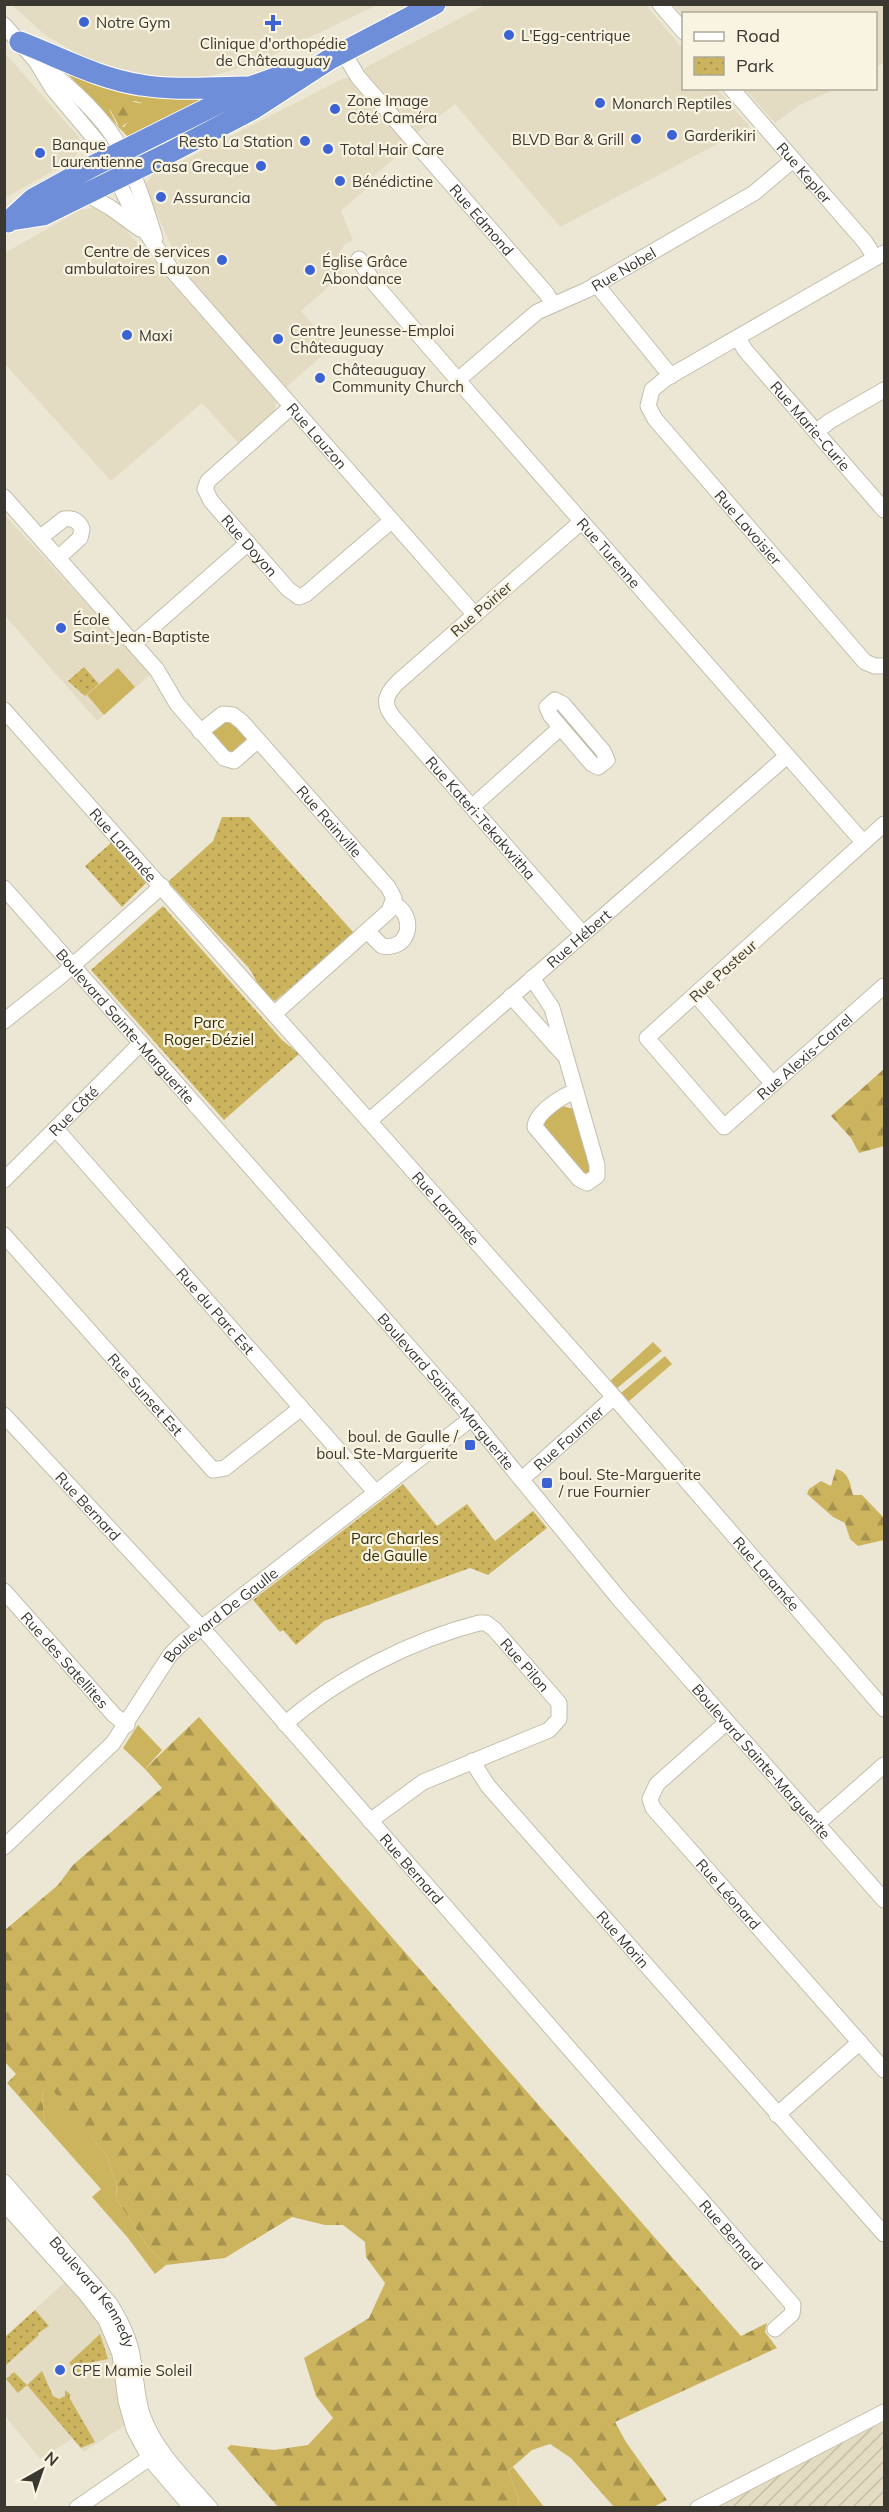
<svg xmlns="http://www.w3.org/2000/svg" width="889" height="2512" font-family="Mulish,sans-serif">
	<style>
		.built { fill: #e4dcc2 }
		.industrial { fill: url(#industrial-furrows) }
		.grass { fill: #ccb45e; fill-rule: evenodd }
		.forest { fill: url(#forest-firs) }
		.park { fill: url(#park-dots) }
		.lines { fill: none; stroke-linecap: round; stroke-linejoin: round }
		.minor-casing { stroke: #c3beab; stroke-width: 17 }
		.highway-casing { stroke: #fff; stroke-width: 23 }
		.minor { stroke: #fff; stroke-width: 15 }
		.highway { stroke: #6e8ed9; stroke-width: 21 }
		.poi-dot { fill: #3b63d4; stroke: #f9f4e1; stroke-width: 2 }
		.labels { text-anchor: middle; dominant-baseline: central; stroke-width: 4.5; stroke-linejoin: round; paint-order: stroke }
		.poi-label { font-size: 15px; fill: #3a3830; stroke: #f9f4e1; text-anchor: start }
		.street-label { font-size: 15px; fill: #3a3830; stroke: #f9f4e1 }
		.park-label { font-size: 15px; fill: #352b00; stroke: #f9f4e1 }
	</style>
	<defs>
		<pattern id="industrial-furrows" width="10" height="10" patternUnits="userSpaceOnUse" patternTransform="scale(1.5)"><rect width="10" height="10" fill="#e4dcc2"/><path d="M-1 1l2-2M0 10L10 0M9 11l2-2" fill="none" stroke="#c4bea7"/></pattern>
		<pattern id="forest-firs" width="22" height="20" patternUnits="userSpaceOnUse" patternTransform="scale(1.5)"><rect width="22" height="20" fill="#ccb45e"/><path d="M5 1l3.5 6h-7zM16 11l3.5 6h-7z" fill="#a7934e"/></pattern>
		<pattern id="park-dots" width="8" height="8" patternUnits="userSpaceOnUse" patternTransform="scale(1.5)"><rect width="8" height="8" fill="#ccb45e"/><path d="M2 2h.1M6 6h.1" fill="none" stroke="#a7934e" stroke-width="1.8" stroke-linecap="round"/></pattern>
	</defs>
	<rect width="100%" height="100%" fill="#ece7d4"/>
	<!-- built -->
	<path class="built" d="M12,5h365l-125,60 -42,11 -38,3 -51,-7 -34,-13 -42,-24z
		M485,5h161l37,44 1,39 33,1 33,38 -190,100 -105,-123 -39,30 -54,-61 4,-6z
		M674,5h210v58l-8,4v-53l-193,1z
		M4,52l74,84 4,10 -8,13 -69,39z
		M344,78h5l60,68 -35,30 2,4 -35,31 12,29 -8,4 -6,9v13l4,8 -42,37 31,36 -48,42 -95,-109 2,-2 -17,-24 -29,-69 10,-13 29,-12z
		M745,89h90l-37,17 -23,17z
		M95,207l24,15 157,179 -1,11 -36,32 -37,-41 -91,78 -106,-117v-111l75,-43z
		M4,514l147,160 -54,47 -92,-105z
		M66,2281l36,46 12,36 11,62 -41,27 -12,-13 -32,20 -35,-43v-79z"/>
	<!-- industrial -->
	<path class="industrial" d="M884,2422v85h-167l145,-74z"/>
	<!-- grass -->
	<path class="grass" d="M67,73c42,19 85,29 133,25l1,3 -72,37zM135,101l7,2 -18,24 -7,-2 -8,-16z
		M118,668l17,19 -31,28 -17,-20z
		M223,719l11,2 13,17 -11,15 -7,1 -16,-19v-3z
		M562,1106l12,3 17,62 -6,5 -44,-52z
		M653,1342l9,9 -46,38 -6,-8z
		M665,1356l7,8 -44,38 -7,-9z
		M138,1725l24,25 -17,19 -22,-21z
		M51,2087l56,69 9,27 1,17 31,47 18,18 -11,9 -27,-36 -36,-41 9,-8 -56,-63 -3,-34z
		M513,2467l31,40h-26l1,-7 -11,-29z"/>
	<!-- forest -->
	<path class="forest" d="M115,98l29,6v12l-9,1 -15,11 -13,-24z
		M884,1069v77l-25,7 -8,-15 -20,-22z
		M836,1469c13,3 14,14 17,26h9l22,23v22l-26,6 -8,-7 -5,-16 -12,-6 -26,-23 2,-5 12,-8 10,5z
		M199,1717l542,619 26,-13 -2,9 12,16 -162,74 11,20 41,58 -14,7h-39l-43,-49 -21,-14 -18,6 -24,21 11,29 -1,7h-240l-51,-59 4,-3 43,5 34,-5 25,-27 -17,-22 -12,-38 65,-40 16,-35 -19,-26 -1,-15 -22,-17h-18l-33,-8 -67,41 -59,7 -18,-18 -31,-47 -1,-17 -9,-27 -56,-68 -9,4 3,34 -38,-43 9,-9 -11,-12v-132l53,-45 15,-20 89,-77 -17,-19z"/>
	<!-- park -->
	<path class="park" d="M84,667l15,17 -14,12 -17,-15z
		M222,817h27l105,116 -79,68c-14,-5 -18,-21 -26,-33l-81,-86 45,-41z
		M112,842l34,41 -24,24 -37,-41z
		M163,906l119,134 17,14 -75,66 -133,-150z
		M403,1484l34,42 30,-22 28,37 38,-30 14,17 -59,47 -18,-7 -146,53 -28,24 -13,-15 -3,2 -27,-32z
		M35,2310l14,16 -11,7 1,2 -34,31v-29z
		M100,2334l8,25 -20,4 -9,11 -10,-11z
		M42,2371l11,25 6,3 6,-3v-6l6,5 -2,2 26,45 -14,6 -54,-63 -9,8 -12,-14 8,-7 13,13z"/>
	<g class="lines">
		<!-- minor casing -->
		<g class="minor-casing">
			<g id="minor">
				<path d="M660,4l24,28"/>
				<path id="s1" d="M4,25l32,36 17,28 47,56 35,71 36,53 304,346"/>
				<path id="s2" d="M343,52l15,25 188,216 7,11"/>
				<path d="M43,66c26,20 54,45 72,73 18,28 30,66 40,99"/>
				<path id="s3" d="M731,88l134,154 10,16"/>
				<path d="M85,193l26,15 29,21"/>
				<path id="s4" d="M884,253l-219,126 -13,11 -4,16 7,13 210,243 10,4h9"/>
				<path id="s5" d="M359,259l15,24 95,110 394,449"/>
				<path d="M596,284l75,92"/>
				<path id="s6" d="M738,338l7,12 139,160"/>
				<path id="s7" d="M458,380l79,-68 50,-22 167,-97 39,-33"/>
				<path id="s8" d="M291,407l-83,74 -3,8 6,12 77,88 11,8 7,-3 85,-73"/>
				<path d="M816,432l14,-11 54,-31"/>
				<path d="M4,497l153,173 20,34 47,54 10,3 23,-20"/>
				<path id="s9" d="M581,522l-183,160c-12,12 -16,21 -5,35l190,217"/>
				<path d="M41,537l23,-18c9,-1 15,2 18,10l-2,9 -21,19"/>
				<path d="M134,643l114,-100"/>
				<path d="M555,700l8,4 40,47 4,9 -9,7 -6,-3 -41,-48 -4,-9z"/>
				<path id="s10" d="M4,710l610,687 270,312"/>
				<path id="s11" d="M200,732l23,-18 10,1 9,7 146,165 6,11 -5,13 -115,103"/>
				<path d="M472,807l88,-79"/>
				<path id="s12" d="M884,824l-237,214 77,89 160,-141"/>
				<path id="s13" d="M4,888l459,520 157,192 264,300"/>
				<path d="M367,931l15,15c28,5 35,-30 12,-42"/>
				<path d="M532,978l20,30 45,157v11l-10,7 -8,-4 -44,-52c1,-15 27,-31 41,-36"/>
				<path d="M696,995l77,89"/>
				<path d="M511,996l52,58"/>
				<path d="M4,1021l58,-46 100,-89"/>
				<path id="s14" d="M369,1121l418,-365"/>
				<path id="s15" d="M56,1129l320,364"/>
				<path id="s16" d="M4,1180l137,-137"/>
				<path id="s17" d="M4,1235l209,235 12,-2 76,-60"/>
				<path id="s18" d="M4,1415l207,223 582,667 -1,9 -17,15"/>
				<path id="s19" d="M522,1479l92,-82"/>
				<path id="s20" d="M4,1591l110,124 13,10"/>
				<path id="s21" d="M727,1722l-70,62 -7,15 3,9 231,262"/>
				<path id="s22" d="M285,1724c52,-46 127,-84 194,-101h7l8,6 65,74v16l-10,11 -126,52 -53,39"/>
				<path id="s23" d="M472,1761l16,25 396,448"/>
				<path d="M817,1824l67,-59"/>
				<path id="s24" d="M4,1847l109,-104 57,-88 12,-12 290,-225"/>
				<path d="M777,2115l83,-73"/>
				<path id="s25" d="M4,2182l106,122c10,16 19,33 22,51 4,20 4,40 10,59 13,37 43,65 68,94"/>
				<path d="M4,2203l82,91 20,26 14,34 6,47 8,28 16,30 42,49"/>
				<path d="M77,2508l81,-56"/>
				<path d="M698,2508l186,-96"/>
			</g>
		</g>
		<!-- highway casing -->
		<g class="highway-casing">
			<path id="highway" d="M20,42c39,15 79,37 121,43 35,6 71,2 106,2
				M11,220l32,-5 124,-61 86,-45 77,-50 105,-55
				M8,222l25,-23 60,-33 160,-80 45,-16"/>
		</g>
		<!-- minor -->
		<use href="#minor" class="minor"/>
		<!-- highway -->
		<use href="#highway" class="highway"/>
	</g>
	<!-- markers -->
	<g class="poi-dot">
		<circle cx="84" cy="22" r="6"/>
		<path d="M270 14h6v6h6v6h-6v6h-6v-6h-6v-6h6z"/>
		<circle cx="509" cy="35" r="6"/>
		<circle cx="600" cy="103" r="6"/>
		<circle cx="335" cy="109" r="6"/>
		<circle cx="672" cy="135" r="6"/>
		<circle cx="636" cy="139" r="6"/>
		<circle cx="305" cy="141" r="6"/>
		<circle cx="328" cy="149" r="6"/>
		<circle cx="40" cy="153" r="6"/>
		<circle cx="261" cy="166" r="6"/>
		<circle cx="340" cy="181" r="6"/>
		<circle cx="161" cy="197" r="6"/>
		<circle cx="222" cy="260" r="6"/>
		<circle cx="310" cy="270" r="6"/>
		<circle cx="127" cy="335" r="6"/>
		<circle cx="278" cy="339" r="6"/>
		<circle cx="320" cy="378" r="6"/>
		<circle cx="61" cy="628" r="6"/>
		<rect x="464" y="1439" width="12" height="12" rx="3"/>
		<rect x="541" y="1477" width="12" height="12" rx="3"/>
		<circle cx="60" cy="2370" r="6"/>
	</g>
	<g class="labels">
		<!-- poi labels -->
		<g class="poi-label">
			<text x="96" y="22">Notre Gym</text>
			<text x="521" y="35">L'Egg-centrique</text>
			<text x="273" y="43" text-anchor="middle">Clinique d'orthopédie<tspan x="273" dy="17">de Châteauguay</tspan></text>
			<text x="347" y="100">Zone Image<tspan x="347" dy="17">Côté Caméra</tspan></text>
			<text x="612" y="103">Monarch Reptiles</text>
			<text x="684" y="135">Garderikiri</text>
			<text x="624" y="139" text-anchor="end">BLVD Bar &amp; Grill</text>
			<text x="293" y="141" text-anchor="end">Resto La Station</text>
			<text x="52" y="144">Banque<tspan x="52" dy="17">Laurentienne</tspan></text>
			<text x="340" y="149">Total Hair Care</text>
			<text x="249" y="166" text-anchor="end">Casa Grecque</text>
			<text x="352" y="181">Bénédictine</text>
			<text x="173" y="197">Assurancia</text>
			<text x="210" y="251" text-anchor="end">Centre de services<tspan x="210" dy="17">ambulatoires Lauzon</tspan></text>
			<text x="322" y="261">Église Grâce<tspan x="322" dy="17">Abondance</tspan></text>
			<text x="290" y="330">Centre Jeunesse-Emploi<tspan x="290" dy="17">Châteauguay</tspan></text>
			<text x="139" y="335">Maxi</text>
			<text x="332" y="369">Châteauguay<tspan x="332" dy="17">Community Church</tspan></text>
			<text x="73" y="619">École<tspan x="73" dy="17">Saint-Jean-Baptiste</tspan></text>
			<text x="458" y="1436" text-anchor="end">boul. de Gaulle /<tspan x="458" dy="17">boul. Ste-Marguerite</tspan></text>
			<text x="559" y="1474">boul. Ste-Marguerite<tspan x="559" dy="17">/ rue Fournier</tspan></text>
			<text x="72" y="2370">CPE Mamie Soleil</text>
		</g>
		<!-- street labels -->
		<g class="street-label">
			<text stroke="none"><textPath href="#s3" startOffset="112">Rue Kepler</textPath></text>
			<text stroke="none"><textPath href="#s2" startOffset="218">Rue Edmond</textPath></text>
			<text stroke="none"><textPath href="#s7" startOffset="201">Rue Nobel</textPath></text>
			<text stroke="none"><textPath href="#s6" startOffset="114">Rue Marie-Curie</textPath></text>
			<text stroke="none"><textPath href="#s1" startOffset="519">Rue Lauzon</textPath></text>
			<text stroke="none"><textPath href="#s4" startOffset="444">Rue Lavoisier</textPath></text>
			<text stroke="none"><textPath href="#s8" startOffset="192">Rue Doyon</textPath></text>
			<text stroke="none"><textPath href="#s5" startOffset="386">Rue Turenne</textPath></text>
			<text transform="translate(481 609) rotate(-41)">Rue Poirier</text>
			<text stroke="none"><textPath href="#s9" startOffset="417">Rue Kateri-Tekakwitha</textPath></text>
			<text stroke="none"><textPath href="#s11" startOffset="183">Rue Rainville</textPath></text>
			<text stroke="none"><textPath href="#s10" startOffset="180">Rue Laramée</textPath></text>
			<text stroke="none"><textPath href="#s14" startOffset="278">Rue Hébert</textPath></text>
			<text transform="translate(723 971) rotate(-42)">Rue Pasteur</text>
			<text stroke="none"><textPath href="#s13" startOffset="184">Boulevard Sainte-Marguerite</textPath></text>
			<text stroke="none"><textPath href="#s12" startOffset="544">Rue Alexis-Carrel</textPath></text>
			<text stroke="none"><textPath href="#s16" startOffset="98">Rue Côté</textPath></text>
			<text stroke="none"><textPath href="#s10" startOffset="666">Rue Laramée</textPath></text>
			<text stroke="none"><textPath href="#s15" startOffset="242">Rue du Parc Est</textPath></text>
			<text stroke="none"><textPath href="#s13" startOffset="670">Boulevard Sainte-Marguerite</textPath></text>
			<text stroke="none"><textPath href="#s17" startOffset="213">Rue Sunset Est</textPath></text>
			<text stroke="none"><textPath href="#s19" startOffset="62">Rue Fournier</textPath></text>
			<text stroke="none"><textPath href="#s18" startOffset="124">Rue Bernard</textPath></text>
			<text stroke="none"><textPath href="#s10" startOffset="1152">Rue Laramée</textPath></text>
			<text stroke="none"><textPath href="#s24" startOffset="320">Boulevard De Gaulle</textPath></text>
			<text stroke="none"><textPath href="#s20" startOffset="92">Rue des Satellites</textPath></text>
			<text stroke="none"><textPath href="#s22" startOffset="285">Rue Pilon</textPath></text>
			<text stroke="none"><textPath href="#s13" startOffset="1156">Boulevard Sainte-Marguerite</textPath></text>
			<text stroke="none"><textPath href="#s18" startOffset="610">Rue Bernard</textPath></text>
			<text stroke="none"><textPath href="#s21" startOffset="234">Rue Léonard</textPath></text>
			<text stroke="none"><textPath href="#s23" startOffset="234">Rue Morin</textPath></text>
			<text stroke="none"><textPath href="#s18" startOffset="1096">Rue Bernard</textPath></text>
			<text stroke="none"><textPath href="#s25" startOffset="142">Boulevard Kennedy</textPath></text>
		</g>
		<!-- park labels -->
		<g class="park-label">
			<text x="209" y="1022">Parc<tspan x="209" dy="17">Roger-Déziel</tspan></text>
			<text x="395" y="1538">Parc Charles<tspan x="395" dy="17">de Gaulle</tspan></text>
		</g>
	</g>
	<!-- border -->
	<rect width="889" height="2512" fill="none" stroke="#3a3830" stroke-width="12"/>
	<!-- legend -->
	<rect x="682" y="12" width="195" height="78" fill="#f9f4e1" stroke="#ada99a" stroke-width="1.5"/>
	<rect x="694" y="32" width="30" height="9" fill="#ffffff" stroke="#ada99a" stroke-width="1.5"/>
	<text x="736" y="42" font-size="18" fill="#3a3830">Road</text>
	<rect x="694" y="57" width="30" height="18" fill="url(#park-dots)" stroke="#ada99a" stroke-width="1.5"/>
	<text x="736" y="72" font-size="18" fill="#3a3830">Park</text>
	<!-- north arrow -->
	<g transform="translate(42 2470) rotate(40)" stroke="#f9f4e1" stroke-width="4.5" paint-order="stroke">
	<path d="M0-4.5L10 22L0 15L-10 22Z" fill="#3a3830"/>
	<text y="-9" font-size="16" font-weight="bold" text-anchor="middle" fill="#3a3830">N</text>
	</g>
</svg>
